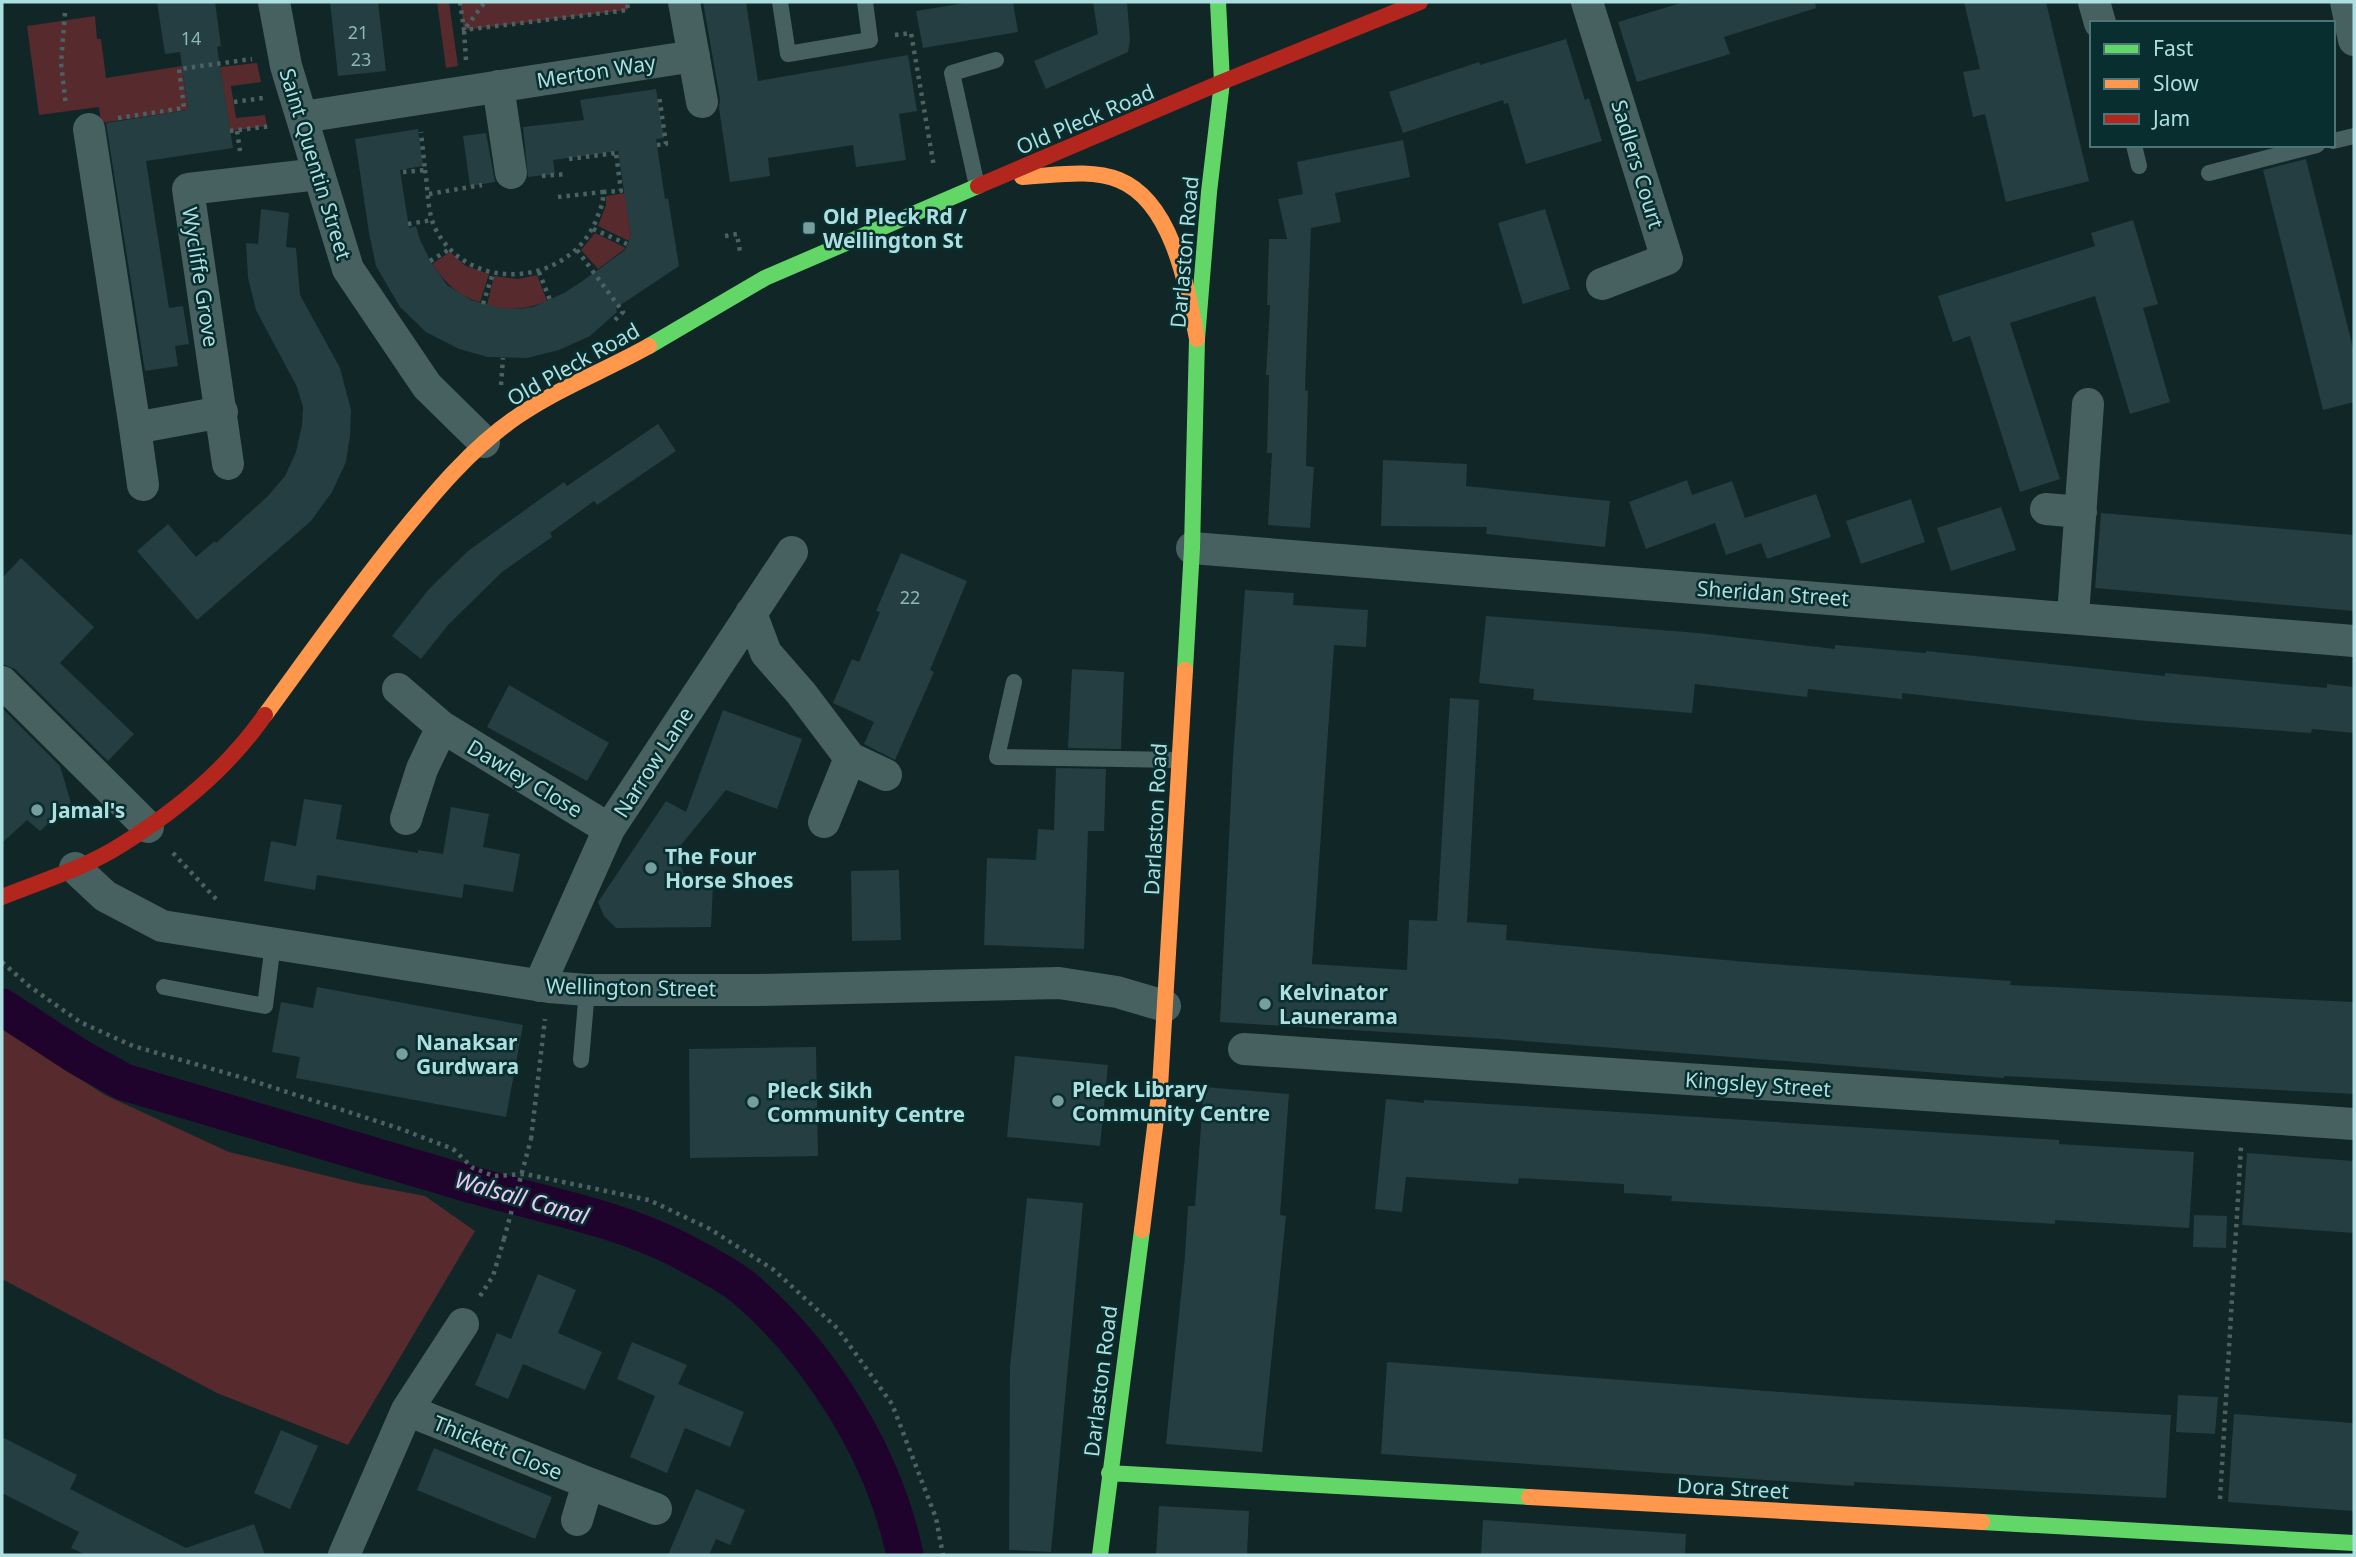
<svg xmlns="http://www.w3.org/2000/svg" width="2356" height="1557" font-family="'Noto Sans',sans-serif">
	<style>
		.green { fill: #572a2e }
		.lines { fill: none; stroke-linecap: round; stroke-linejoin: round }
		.canal { stroke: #20032c; stroke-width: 37 }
		.building { fill: #243e42 }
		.path { stroke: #4c6262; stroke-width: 4.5; stroke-dasharray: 3.5 5; stroke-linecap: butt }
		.lane { stroke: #476060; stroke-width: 16 }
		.street { stroke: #476060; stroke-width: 32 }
		.fast { stroke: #63d668; stroke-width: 16 }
		.slow { stroke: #ff974d; stroke-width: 16 }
		.jam { stroke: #b3261e; stroke-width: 16 }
		.path-bridge { stroke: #4c6262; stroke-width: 4.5; stroke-dasharray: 3.5 5; stroke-linecap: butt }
		.poi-dot { fill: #779e9f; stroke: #092e2f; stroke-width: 2.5 }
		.labels { text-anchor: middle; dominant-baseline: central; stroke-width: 5; stroke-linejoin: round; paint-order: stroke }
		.number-label { font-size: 18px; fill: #8cb7b8 }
		.street-label { font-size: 21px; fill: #aedfe0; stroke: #092e2f }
		.poi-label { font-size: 21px; font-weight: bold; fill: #aedfe0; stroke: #092e2f; text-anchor: start }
		.water-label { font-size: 23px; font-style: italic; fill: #ecc7f8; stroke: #092e2f }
	</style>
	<rect width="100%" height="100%" fill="#112627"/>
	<!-- green -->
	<path class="green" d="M437,2h12l9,64 -12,2z
		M460,2h167l1,8 -164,20z
		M95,16l2,23h4l5,39 76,-12 6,44 -87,13 -2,-16 -60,8 -12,-89z
		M257,63l4,19 -30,4 5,32 29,-3 2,11 -37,5 -10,-64z
		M625,193l6,44 -2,4 -31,-15 8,-21v-9z
		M595,233l31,15 -28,21 -17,-19z
		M450,252l16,14 23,8 -9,28c-23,-6 -35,-20 -48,-38z
		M537,275l10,26c-19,8 -40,11 -60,4l7,-29 24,3z
		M2,1029l103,66 124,57 127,31 69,13 50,35 -127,214 -131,-52 -215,-114z"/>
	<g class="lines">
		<!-- canal -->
		<path class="canal" d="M2,1007l75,49 47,26c112,33 223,66 335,99 74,22 152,34 221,69 20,11 46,23 64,38 77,66 140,167 161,267"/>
	</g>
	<!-- building -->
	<path class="building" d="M157,2h58l6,44 -4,1 16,101 -87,13 23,147 14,-2 6,38 -14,2 3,20 -33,5 -39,-248 82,-13 -8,-58 -15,2z
		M330,2h48l8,69 -48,5z
		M703,2h43l12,79 150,-26 9,56 -18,3 7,46 -50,7 -3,-22 -85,13 2,18 -40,6 -11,-74 1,-9z
		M971,2h42l5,30 -95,16 -7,-37z
		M1093,2h34l3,38 -2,12 -82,37 -12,-28 64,-27z
		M1684,2h131l1,6 -92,29 6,17 -93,28 -19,-60z
		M1964,2h82l43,179 -83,21 -21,-88 -12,3 -10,-45 17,-3z
		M1566,39l19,61 4,-2 13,43 -76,23 -18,-61 -4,1 -1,-4 -100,33 -14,-41 90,-30 1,3z
		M656,89l8,49 -8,1 9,60 3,-1 11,68 -63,42 1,4 -27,24 -31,14 -32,8 -39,-1 -29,-8 -33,-17 -26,-25 -24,-41 -7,-33 -14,-94 63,-10 5,37 -23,4 9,58 7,-2 4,14 12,24 15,21 24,15 29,8 17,1 16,-2 31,-14 20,-13 41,-30 6,-13 -13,-86 -65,9 2,14 -27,3 -5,-50 61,-7 -4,-20z
		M486,133l9,49 -25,4 -7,-50z
		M1403,140l7,37 -75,16 6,29 -30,6 -6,162 3,1 -2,75 8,1 -4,61 -42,-3 4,-72h-5l2,-78h-3l4,-70h-3l2,-66h18l-9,-40 25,-5 -6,-32z
		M2306,159l48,193v50l-31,8 -60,-240z
		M261,209l28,4 -3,34 10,1 4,47 40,73 11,42 -1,26 -4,26 -14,30 -21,29 -114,99 -60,-69 31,-27 28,33 19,-16 1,2 52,-47 17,-20 11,-24 6,-27 1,-18 -6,-20 -41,-77 -8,-32 -2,-35 12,1z
		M1545,209l25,80 -47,15 -25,-81z
		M2133,220l25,84 -15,4 27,94 -40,12 -35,-118 -85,27 50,156 -40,13 -50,-156 -17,6 -15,-46 157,-50 -4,-13z
		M658,424l18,27 -79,54 -3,-4 -44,32 2,4 -50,35 -54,53 -27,34 -29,-23 37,-47 39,-38 96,-69 3,4z
		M1383,460l84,4 -1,22 144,15 -5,46 -119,-13 1,-7 -106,-1z
		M1687,480l5,15 40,-14 13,37 71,-24 15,43 -64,22 -6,-16 -35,12 -11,-32 -69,26 -17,-47z
		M1911,499l14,43 -64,22 -15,-43z
		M2001,507l15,43 -65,21 -14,-43z
		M2101,513l253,22v76l-259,-23z
		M901,553l66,28 -37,89 4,2 -39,88 -31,-16 10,-22 -41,-19 19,-44 7,3 21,-50 -4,-1z
		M21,558l73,69 -34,36 74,71 -26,27 -93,-92 -13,-5v-86z
		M1245,590l49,3 -1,12 75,5 -2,37 -32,-2 -22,319 95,6 2,-50 28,1 13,-223 29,2 -12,222 40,3 -1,15 252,23 253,18 -1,4 344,17v92l-350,-18v2l-505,-39 -279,-17 13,-265z
		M1486,616l212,17 137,16v-4l91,8v-2l239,25v-3l162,15v-4l27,3v46l-42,-4 -1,4 -165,-12 -244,-28v6l-94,-10 -1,8 -112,-13 -3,29 -159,-13 1,-11 -55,-6z
		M1072,669l52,3 -3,77 -53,-1z
		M509,685l100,58 -22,38 -100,-54z
		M2,708l58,58 11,37 -31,28 -13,-11 -25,23z
		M723,710l79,29 -25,70 -51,-19 -50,61 11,33 26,2 -2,41 -95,1 -12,-12 -6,-14 68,-101 20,11z
		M1056,768l50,1 -2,62h-16l-4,118 -100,-4 3,-87 49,2 2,-31 16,1z
		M304,799l38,6 -6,34 82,14v-3l25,4 8,-47 38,7 -6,33 37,7 -7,38 -49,-8 -2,14 -145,-23 -2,15 -51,-9 7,-40 25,5z
		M899,870l2,70 -49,1 -1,-70z
		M317,987l206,38 -17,92 -210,-39 4,-21 -28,-5 9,-50 32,6z
		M816,1047l2,109 -128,2 -1,-109z
		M1015,1056l93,9 -8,81 -93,-9z
		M1204,1087l85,7 -9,121 6,1 -24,236 -96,-8 19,-188 3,-50h7z
		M1386,1099l38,4v-3l99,6 536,34v4l135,8 -5,76 -134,-8v4l-384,-23 1,-5 -48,-3v-9l-105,-6 -1,6 -112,-7 -4,35 -27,-3z
		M2247,1153l107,8v72l-112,-8z
		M1027,1198l56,5 -32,349 -42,-2 1,-183z
		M2194,1215l33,1 -1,32 -33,-1z
		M538,1274l38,16 -18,43 44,19 -17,38 -62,-26 -15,35 -33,-14 22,-52 14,6z
		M632,1342l55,23 -9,19 66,28 -14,35 -45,-19 -18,45 -37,-16 25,-61 -38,-17z
		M1387,1362l472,36 312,17 -5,83 -312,-16v4l-473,-32z
		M2178,1395l40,2 -3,37 -39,-2z
		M2234,1414l120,9v88l-126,-9z
		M281,1430l37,16 -28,63 -36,-16z
		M2,1437l75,38 -7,14 116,59 68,-24 11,31h-179l-15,-7 8,-16 -77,-39z
		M434,1448l118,49 -17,42 -118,-49z
		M696,1489l49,21 -15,35 -14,-6 -7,16h-41z
		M1159,1506l90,5 -2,44h-91z
		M1483,1520l203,14 -1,21h-204z"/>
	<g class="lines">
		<!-- path -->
		<path class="path" d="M460,2l4,28 164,-20 -1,-8
			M65,13l-4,50 5,43
			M895,35l16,-2 23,134
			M466,60l-2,-30 21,-28
			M234,102l29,-4
			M118,118l66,-10 -5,-39 73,-10
			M230,131l42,-5
			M237,131l3,20
			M657,145l9,-1 -7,-49
			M569,159l47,-6
			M425,170c3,18 2,41 10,58 34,68 136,58 162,-10 3,-8 7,-16 6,-26l18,-1 -5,-38 3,-1
			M403,172l22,-2 -4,-38
			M542,176l25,-2
			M429,194l53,-9
			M558,197l45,-5
			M408,224l24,-4
			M593,229l34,15
			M725,236l12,-2 3,18
			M577,250l46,62 -9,9
			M430,261l20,-12
			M539,272l11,28
			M483,304l10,-31
			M501,385l2,-27
			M173,853l44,47
			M2,962l27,24 51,36 53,24 114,33 154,50 52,20 20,19 21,8 31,-2 124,26 61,29 64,41 63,58 55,76 44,114 7,37
			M531,1139l14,-120
			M480,1296l13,-20 11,-37
			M2220,1499l21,-352"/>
		<!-- lane -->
		<path class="lane" d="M780,2l8,52 82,-14 -5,-38
			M2333,141l21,-5
			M2134,145l5,21
			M2209,173l108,-28
			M977,186l-25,-113 44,-13
			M1014,682l-17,75 182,3
			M164,987l101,19 8,-62
			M581,1060l6,-70"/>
		<!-- street -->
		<path class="street" d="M274,2l12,64 62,203 79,117 57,56
			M684,2l18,100
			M1587,2l80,257 -65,25
			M2094,2l6,21
			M2346,2l8,38
			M498,86l13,87
			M303,117l391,-61
			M89,129l46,299
			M228,464l-40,-275 131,-15
			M143,485l-8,-57 87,-16
			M2046,509l35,3
			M1192,548l1162,93
			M751,613l15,40 35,40 49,65 36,17
			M2073,616l15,-212
			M2,682l146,145
			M398,689l44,38 167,102
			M406,819l16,-50 20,-42
			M824,822l26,-64
			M75,868l30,28 57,30 387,61 38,3h170l302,-7 58,9 48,14
			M539,986l70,-157 183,-277
			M1244,1049l1110,75
			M407,1410l181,73 -11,37
			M588,1483l68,26
			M344,1555l63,-145 56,-86"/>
		<!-- fast -->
		<path class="fast" d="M1218,2l4,80
			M649,346l116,-68 213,-92
			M1185,670l7,-122 5,-209 12,-147 13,-110
			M1109,1473l420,24
			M1982,1522l372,21
			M1100,1555l42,-325"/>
		<!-- slow -->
		<path class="slow" d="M1022,177c30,-1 68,-9 97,3 54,22 68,108 78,159
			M265,715c44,-60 87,-121 134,-179 35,-43 72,-88 119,-120 41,-28 88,-46 131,-70
			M1142,1230l18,-143 25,-417
			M1529,1497l453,25"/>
		<!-- jam -->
		<path class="jam" d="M978,186l244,-104 198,-80
			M2,897c40,-16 83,-29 119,-52 55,-34 107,-77 144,-130"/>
		<!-- path-bridge -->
		<path class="path-bridge" d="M504,1239l27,-100"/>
	</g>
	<!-- markers -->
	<g class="poi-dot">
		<rect x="802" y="221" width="14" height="14" rx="3.5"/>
		<circle cx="37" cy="810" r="7"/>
		<circle cx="651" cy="868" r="7"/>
		<circle cx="1265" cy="1004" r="7"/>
		<circle cx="402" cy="1054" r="7"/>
		<circle cx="1058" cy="1101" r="7"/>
		<circle cx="753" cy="1102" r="7"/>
	</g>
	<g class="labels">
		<!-- number labels -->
		<g class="number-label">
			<text x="358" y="32">21</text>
			<text x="191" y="38">14</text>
			<text x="361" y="59">23</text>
			<text x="910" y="597">22</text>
		</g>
		<!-- street labels -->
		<g class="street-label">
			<text transform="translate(596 71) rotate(-9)">Merton Way</text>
			<text transform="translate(1085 119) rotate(-23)">Old Pleck Road</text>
			<text transform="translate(316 164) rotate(73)">Saint Quentin Street</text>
			<text transform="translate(1638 164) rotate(73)">Sadlers Court</text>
			<text transform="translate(1184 252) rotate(-85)">Darlaston Road</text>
			<text transform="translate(201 277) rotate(81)">Wycliffe Grove</text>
			<text transform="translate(573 364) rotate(-29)">Old Pleck Road</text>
			<text transform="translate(1773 593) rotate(4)">Sheridan Street</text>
			<text transform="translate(653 762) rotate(-57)">Narrow Lane</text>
			<text transform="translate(525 778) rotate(31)">Dawley Close</text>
			<text transform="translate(1155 819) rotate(-87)">Darlaston Road</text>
			<text transform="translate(631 987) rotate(1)">Wellington Street</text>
			<text transform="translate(1758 1084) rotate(4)">Kingsley Street</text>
			<text transform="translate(1100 1381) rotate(-83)">Darlaston Road</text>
			<text transform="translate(498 1447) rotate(22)">Thickett Close</text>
			<text transform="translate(1733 1488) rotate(3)">Dora Street</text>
		</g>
		<!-- poi labels -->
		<g class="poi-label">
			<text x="823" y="216">Old Pleck Rd /<tspan x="823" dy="24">Wellington St</tspan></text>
			<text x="51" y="810">Jamal's</text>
			<text x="665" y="856">The Four<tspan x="665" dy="24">Horse Shoes</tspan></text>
			<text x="1279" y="992">Kelvinator<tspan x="1279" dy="24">Launerama</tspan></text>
			<text x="416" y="1042">Nanaksar<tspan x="416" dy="24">Gurdwara</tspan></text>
			<text x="1072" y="1089">Pleck Library<tspan x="1072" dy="24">Community Centre</tspan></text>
			<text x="767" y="1090">Pleck Sikh<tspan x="767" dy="24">Community Centre</tspan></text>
		</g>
		<!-- water labels -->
		<g class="water-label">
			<text transform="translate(522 1197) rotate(16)">Walsall Canal</text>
		</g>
	</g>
	<!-- border -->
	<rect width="2356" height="1557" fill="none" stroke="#aedfe0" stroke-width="7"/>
	<!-- legend -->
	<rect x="2090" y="21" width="245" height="126" fill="#092e2f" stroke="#4b7576" stroke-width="2"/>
	<rect x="2104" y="44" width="35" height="10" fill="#63d668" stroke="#4b7576" stroke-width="2"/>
	<text x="2153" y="56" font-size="21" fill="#aedfe0">Fast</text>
	<rect x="2104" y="79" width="35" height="10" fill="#ff974d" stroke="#4b7576" stroke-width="2"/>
	<text x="2153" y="91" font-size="21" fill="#aedfe0">Slow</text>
	<rect x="2104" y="114" width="35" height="10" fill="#b3261e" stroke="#4b7576" stroke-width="2"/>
	<text x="2153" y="126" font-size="21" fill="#aedfe0">Jam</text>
</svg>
